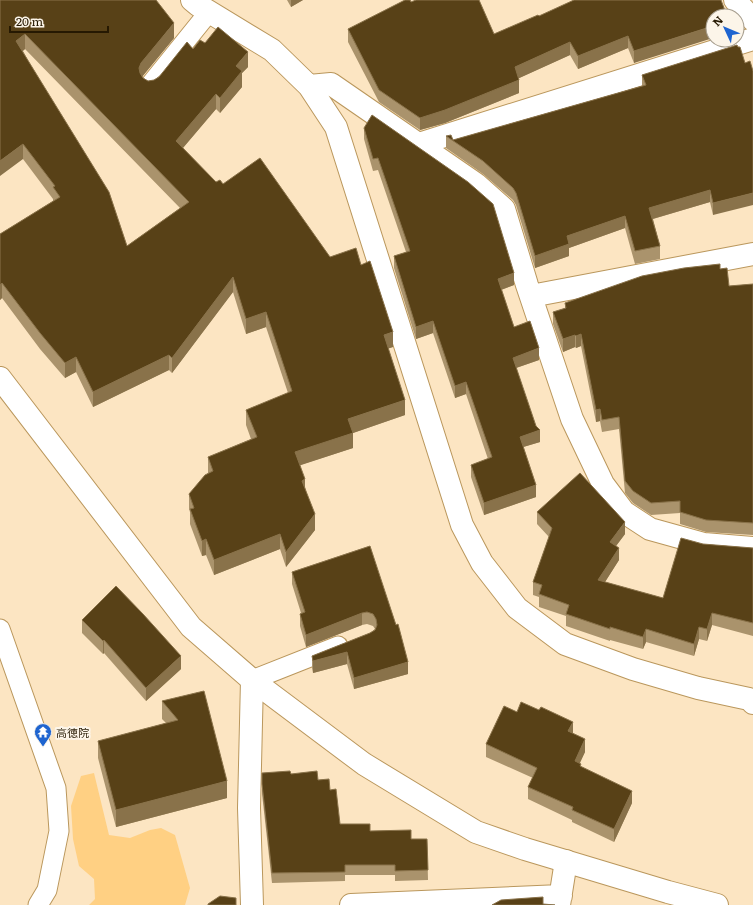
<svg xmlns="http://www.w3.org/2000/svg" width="753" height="905" font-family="Literata,'Noto Sans JP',serif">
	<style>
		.green { fill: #ffd083 }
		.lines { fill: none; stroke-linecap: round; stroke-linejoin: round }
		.lane-casing { stroke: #ba975c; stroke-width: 21 }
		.street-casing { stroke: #ba975c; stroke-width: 24 }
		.secondary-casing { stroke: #ba975c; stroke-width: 24 }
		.lane { stroke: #fff; stroke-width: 19 }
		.street { stroke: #fff; stroke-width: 22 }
		.secondary { stroke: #fff; stroke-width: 22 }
		.wall { fill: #aa936c; fill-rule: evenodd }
		.shaded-wall { fill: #89724a }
		.building { fill: #584117; stroke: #89724a; fill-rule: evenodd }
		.labels { text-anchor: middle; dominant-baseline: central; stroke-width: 4; stroke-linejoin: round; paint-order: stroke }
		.poi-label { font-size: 11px; fill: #261902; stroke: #fcf5e9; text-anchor: start }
	</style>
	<rect width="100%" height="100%" fill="#fce5c2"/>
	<!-- green -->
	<path class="green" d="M94,773l15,62 21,3 20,-8 11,-2 14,7 15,53 -5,17h-96l6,-6 -1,-20 -15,-13 -6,-27 -2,-33 10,-30z"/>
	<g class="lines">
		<!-- lane casing -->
		<g class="lane-casing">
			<path id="lane" d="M150,85l59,-73
				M0,629l56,159 3,43 -12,59 -9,15
				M252,680l86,-34"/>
		</g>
		<!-- street casing -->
		<g class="street-casing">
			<path id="street" d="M192,0l6,5 74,45 37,36 27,41 126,398 20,38 35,45 48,36 68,25 65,19 51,11 4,4
				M735,0l18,20
				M309,86l22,-2 145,100 28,25 23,76 45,134 31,65 21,28 26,17 54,15 49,4
				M419,144l334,-105
				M531,296l222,-42
				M252,680l-3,128 3,97
				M351,905l210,-9
				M559,905l7,-44"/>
		</g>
		<!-- secondary casing -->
		<g class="secondary-casing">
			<path id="secondary" d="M0,378l191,249 61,53 112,84 112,68 49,17 143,43 49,13"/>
		</g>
		<!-- lane -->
		<use href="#lane" class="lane"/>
		<!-- street -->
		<use href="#street" class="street"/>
		<!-- secondary -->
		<use href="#secondary" class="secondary"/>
	</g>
	<!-- wall -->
	<path class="wall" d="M0,0l174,38 -32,39 6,4 6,-1 39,-31 12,-6 43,24 -6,6v14l-22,26 -4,-4 -33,39 33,34 7,2 107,73 31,8 32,82 -5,1 17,67 -52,18v15l-53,17 15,65 -29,37 -6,-18 -66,26 -8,-20 -4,1 -12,-32v-12l-1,-3v-15l19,-21v-16l43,-18 -5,-14v-15l42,-17 -22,-66 -20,7 -13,-42 -61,81 -3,-3 -76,37 -17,-35 -11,6 -25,-29 -38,-51 -2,2v-66l53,-33v-2l-30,-40zM25,49l155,159 -53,38 -104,-195z
		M287,0h16l-12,7z
		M721,0l-87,63 -6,-15 -50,21 -8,-14 -51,23v15l-74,30 -25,7 -41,-28 -31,-60v-13l63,-27 83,32 45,-18z
		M737,45l-24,170 -3,-13 -57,17 7,27v13l-25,5 -10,-36 -56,20v8l-34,12 -19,-63 -3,-5 -30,-26 -37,-26v-12l7,4 189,-54v-11z
		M364,128l150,157 -13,5 13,37 25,33 -23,8 24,74 -17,5 13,50 -52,18 -13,-38v-12l17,-6 -22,-65 -11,4 -22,-65 -17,6 -22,-71v-12l12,-4 -28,-82 -5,1 -9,-32z
		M720,269l9,17 24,-2v251l-47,-3 -26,-8v-11l-29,2 -18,-12 -8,-10 -6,-64 -17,3 -2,-11 -4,1 -15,-76 -5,2 -1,-1 -12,5 -10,-28v-12l12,-4v-5z
		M537,512l88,22 -9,12 3,14 -14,22 58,16 40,-54 50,4v88l-41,-11 -5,16 -8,-2 -5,17 -48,-14 -3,7 -33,-9v1l-44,-15v-10l-27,-9v-10l-6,-2v-13l16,-45 -12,-13z
		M370,546l38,128 -54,15 -7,-25 -34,9 -1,-5v-12l58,-23 5,-4 -2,-3 -6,-2 -5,1 -56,22 -6,-21v-12l1,-1 -9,-29v-12z
		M82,620l99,49 -35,32 -42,-48 -1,1 -21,-21z
		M204,691l23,107 -111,29 -18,-69v-17l68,-18 -4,-4v-18z
		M517,712l56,22 12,18 -6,11 2,4 51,36 -18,39 -42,-20v-2l-44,-21v-12l5,-9 -47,-21v-13z
		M262,773l29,1 27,6 12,10 10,34 30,7 41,8h16l1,41 -33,1v-6h-50v6l-73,2 -10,-89z"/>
	<!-- shaded-wall -->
	<path class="shaded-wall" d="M291,0h12l-12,7z
		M174,23v15l-33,40 -2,5v-15l2,-5z
		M713,26v12l-79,25v-12z
		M25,34v15l-9,7v-15z
		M628,36v12l-50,21v-13z
		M570,42v13l-55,25v-13z
		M248,52v15l-6,6v14l-22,26v-15l16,-32z
		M519,80v13l-74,30 -25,7v-12z
		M216,94v15l-40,47v-15z
		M23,144v15l-23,17v-15z
		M710,190v12l-61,18v-12z
		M753,193v12l-40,10v-12z
		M625,216v12l-56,20v8l-34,12v-12l32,-20z
		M514,273v12l-16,6v-12z
		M233,277v15l-61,81v-15z
		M2,283v15l-2,2v-15z
		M266,312v15l-20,7v-15z
		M433,321v12l-17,6v-12z
		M393,332v15l-9,3v-15z
		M581,334v12l-5,2v-12z
		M575,335v12l-12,5v-13z
		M539,348v12l-26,9v-11z
		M169,355v15l-76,37v-15z
		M76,357v15l-11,6v-15z
		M466,382v12l-11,4v-12z
		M405,400v15l-52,18v15l-58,19v-15l53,-33z
		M600,409v12l-4,1v-12z
		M540,430v12l-20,6v-11z
		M305,479v16l-3,-14z
		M536,485v12l-52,18v-12z
		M315,514v16l-29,37v-15z
		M625,522v12l-15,20v-12z
		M280,534v15l-66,26v-15z
		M206,539v16l-4,1v-15z
		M619,548v12l-21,33v-13z
		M362,613v12l-56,22v-12z
		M712,613v12l-5,16v-12z
		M699,627v12l-5,17v-12z
		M646,629v13l-3,7v-12z
		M104,640v13l-1,1v-13z
		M347,652v12l-34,9v-12z
		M181,656v13l-35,32v-13z
		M408,662v12l-54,15v-11z
		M573,722v12l-5,-3z
		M585,739v13l-10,22v-13z
		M227,781v17l-111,29v-17z
		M632,791v12l-18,39v-13z"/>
	<!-- building -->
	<path class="building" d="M0,0h156l18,23 -33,40 -2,5 1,5 3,5 5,3 6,-1 5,-3 28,-35 6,7 7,-9 5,3 13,-16 30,25 -12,14 6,5 -22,27 -4,-4 -40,47 40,41 4,-2 3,4 37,-26 70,99 26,-9 5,17 9,-4 23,71 -9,3 21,65 -57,19 5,14 -58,19 10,27 -3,2 13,33 -29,38 -6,-18 -66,26 -8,-21 -4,2 -12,-32 4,-1 -5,-14 16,-19 8,-4 -5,-14 49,-20 -11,-27 46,-19 -26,-79 -20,7 -13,-42 -61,81 -3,-3 -76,37 -17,-35 -11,6 -25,-30 -38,-50 -2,2v-51l60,-37 -7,-10 2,-1 -32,-42 -23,17zM25,34l164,168 -62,44 -18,-54 -93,-151z
		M405,0h5l1,2 5,-2h63l15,34 44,-19 1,1 35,-16h147l6,16h-14v10l-79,25 -6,-15 -50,20 -8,-14 -55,25 4,13 -74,30 -25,8 -41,-28 -31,-61z
		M737,45l1,2h2l5,16 5,-2 3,10v122l-40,10 -3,-13 -61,18 11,38 -25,5 -10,-35 -58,20 2,8 -34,12 -19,-63 -3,-5 -30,-27 -37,-25 5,-1 2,5 193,-55 -4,-10z
		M372,115l96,67 25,22 21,69 -16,6 16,48 16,-6 9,27 -26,10 23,68 4,4 -20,7 16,48 -52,18 -13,-38 21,-8 -26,-75 -11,4 -22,-65 -17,6 -22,-71 16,-5 -32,-93 -5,1 -9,-31z
		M720,264v5l7,-1 2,18 24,-2v239l-47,-3 -26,-8v-11l-29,2 -18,-12 -8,-10 -6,-64 -17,3 -2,-11 -4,1 -15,-76 -5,2 -1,-1 -12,4 -10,-27 13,-4 -1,-5 77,-27 42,-8z
		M580,473l45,49 -15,20 9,6 -21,32 65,18 18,-60 22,6 50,4v75l-41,-10 -5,16 -8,-2 -5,17 -48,-15 -3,8 -33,-10v2l-44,-15 3,-9 -30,-11 3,-9 -9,-3 19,-54 -15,-16z
		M370,546l26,79 2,-1 10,38 -54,16 -7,-26 -34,9 -1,-5 58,-23 5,-3 2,-5 -1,-6 -3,-5 -6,-2 -5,1 -56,22 -6,-21 5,-2 -13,-40z
		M116,586l27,28 38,42 -35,32 -42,-48 -1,1 -21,-21z
		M204,691l23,90 -111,29 -18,-69 80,-21 -16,-19z
		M521,702l18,8 2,-3 32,15 -5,9 17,8 -10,22 6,3 -1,2 52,25 -18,38 -42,-19 1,-3 -45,-20 9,-19 -51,-24 18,-38 13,6z
		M290,771l1,3 26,-3 1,9 11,-1 1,11 6,-1 4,35h30v7l41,-1v9h16l1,31 -33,1v-6h-50v7l-73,1 -10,-89v-11z
		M220,896l16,2v7h-28v-1z
		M543,897v7l12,1h-63l9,-5z"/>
	<!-- icons -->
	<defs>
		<g id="temple-pin" transform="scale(0.9)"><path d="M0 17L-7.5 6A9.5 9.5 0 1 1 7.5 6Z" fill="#1e64d0" stroke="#fcf5e9"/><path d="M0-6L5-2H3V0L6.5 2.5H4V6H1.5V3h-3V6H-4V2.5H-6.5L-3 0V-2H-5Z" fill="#fff"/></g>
	</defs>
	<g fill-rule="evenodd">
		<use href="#temple-pin" x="43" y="732"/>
	</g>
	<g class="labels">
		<!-- poi labels -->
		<g class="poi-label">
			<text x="56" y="732">高徳院</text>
		</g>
	</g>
	<!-- north arrow -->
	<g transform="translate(725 28) rotate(314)"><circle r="19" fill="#fcf5e9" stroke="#a69d8d"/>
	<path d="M0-3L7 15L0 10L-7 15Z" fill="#1e64d0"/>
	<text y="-6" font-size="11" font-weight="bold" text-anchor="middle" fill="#261902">N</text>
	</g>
	<!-- scale -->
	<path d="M10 26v6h98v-6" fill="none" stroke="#261902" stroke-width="2"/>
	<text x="16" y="26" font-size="12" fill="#261902" stroke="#fcf5e9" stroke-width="3" paint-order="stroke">20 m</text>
</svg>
